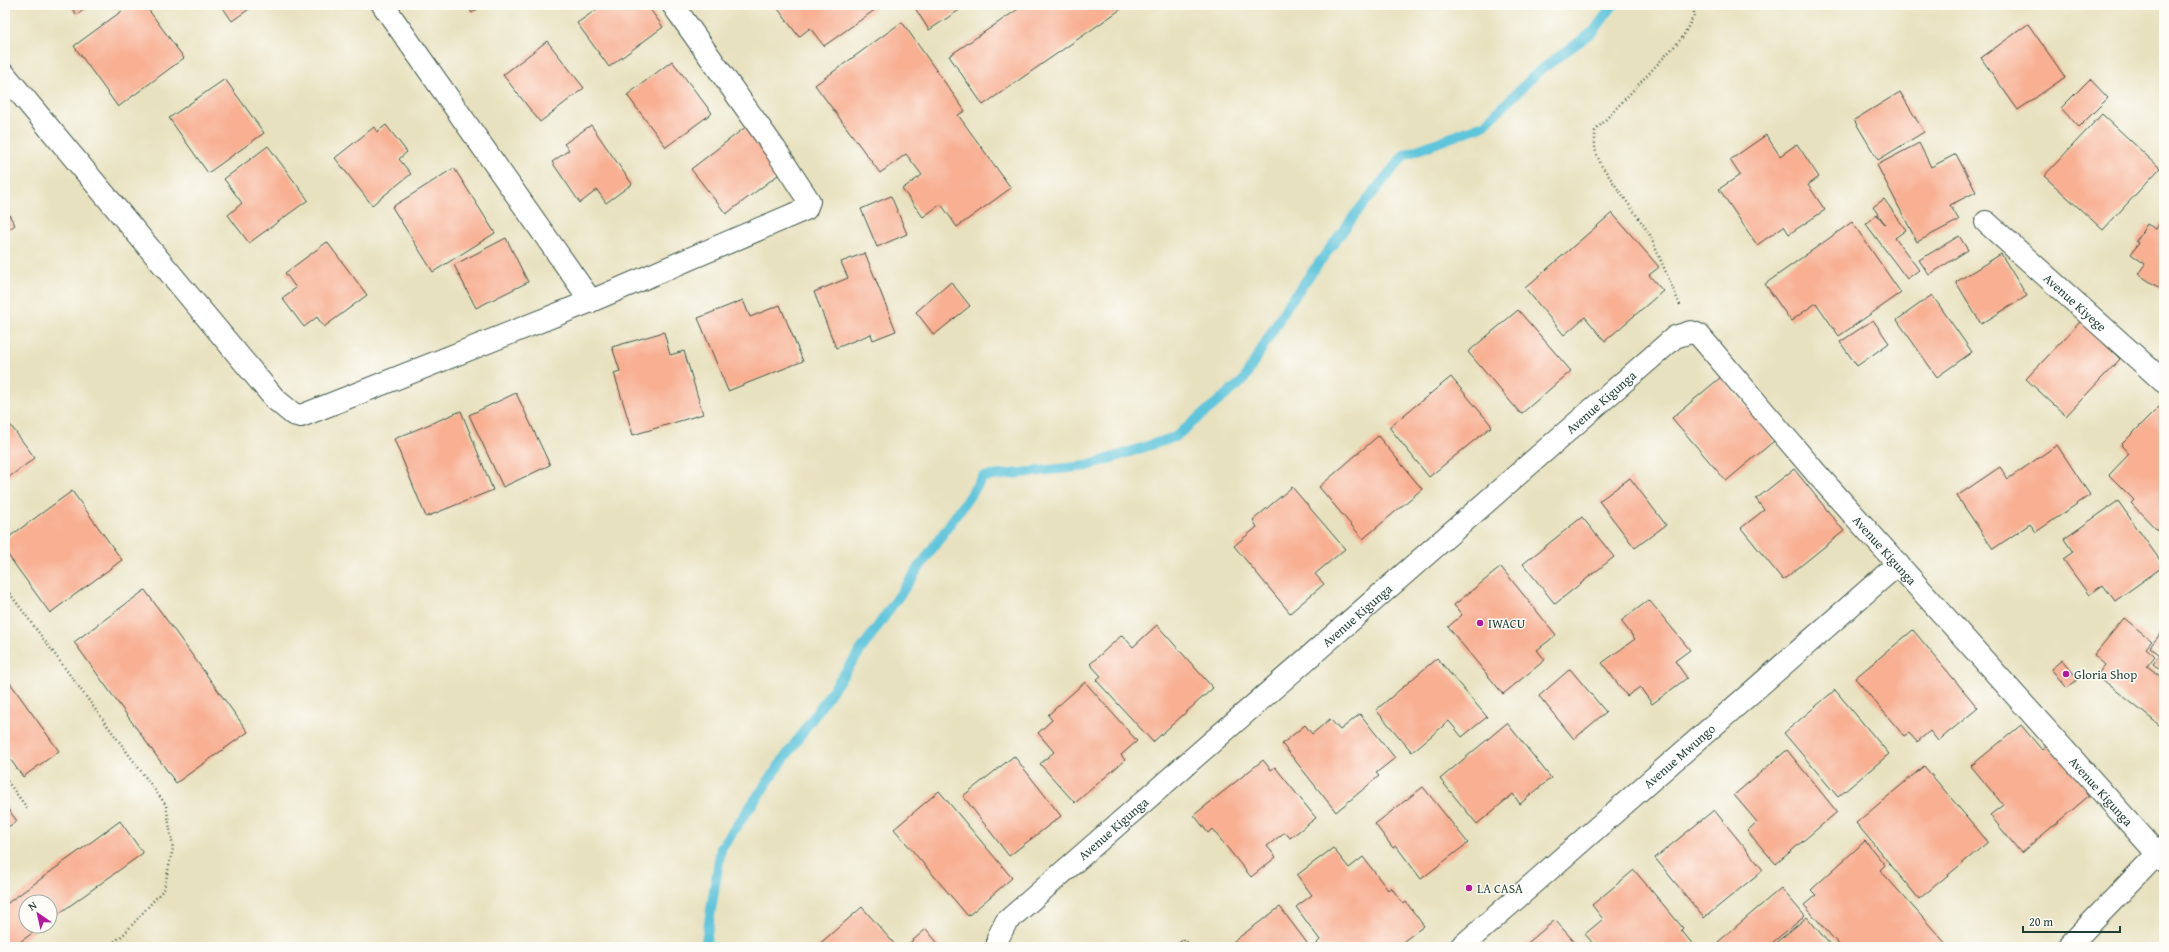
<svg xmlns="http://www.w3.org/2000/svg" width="2169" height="952" font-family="'Gentium Book Plus',serif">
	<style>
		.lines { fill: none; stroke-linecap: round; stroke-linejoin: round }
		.stream { stroke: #5ec5db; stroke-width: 10 }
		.building { fill: #f8af92 }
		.minor-casing { stroke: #3d5649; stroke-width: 24 }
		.path { stroke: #3d5649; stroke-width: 2.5; stroke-dasharray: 1 3; stroke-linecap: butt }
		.minor { stroke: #fff; stroke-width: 22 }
		.poi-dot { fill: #b5179e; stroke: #fdfcf7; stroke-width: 1.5 }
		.labels { text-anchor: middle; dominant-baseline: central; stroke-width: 3; stroke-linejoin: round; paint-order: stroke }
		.street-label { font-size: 13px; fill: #1f3d34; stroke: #fdfcf7 }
		.poi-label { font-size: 13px; fill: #1f3d34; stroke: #fdfcf7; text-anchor: start }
	</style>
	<rect width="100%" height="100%" fill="#fdfcf7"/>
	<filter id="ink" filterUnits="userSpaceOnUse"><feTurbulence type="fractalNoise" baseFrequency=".025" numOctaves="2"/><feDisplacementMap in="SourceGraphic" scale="8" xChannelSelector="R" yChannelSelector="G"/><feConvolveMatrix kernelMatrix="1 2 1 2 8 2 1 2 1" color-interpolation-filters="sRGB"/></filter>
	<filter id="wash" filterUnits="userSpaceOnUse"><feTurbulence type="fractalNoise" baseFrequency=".012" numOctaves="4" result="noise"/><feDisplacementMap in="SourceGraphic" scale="16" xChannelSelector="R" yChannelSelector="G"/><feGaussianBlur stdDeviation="0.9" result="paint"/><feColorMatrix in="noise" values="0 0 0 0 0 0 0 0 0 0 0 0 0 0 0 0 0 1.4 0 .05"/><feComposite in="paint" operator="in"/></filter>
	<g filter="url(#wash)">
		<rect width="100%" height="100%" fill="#e8e1bf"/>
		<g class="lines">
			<!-- stream -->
			<path class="stream" d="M705,947l16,-99 262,-371 104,-11 88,-29 68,-56 44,-75 67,-90 50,-61 80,-30 55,-54 55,-40 19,-26"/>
		</g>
		<g id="blocks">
			<!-- building -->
			<path class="building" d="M69,5h21l-13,10z
				M130,5h15l39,53 -66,49 -44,-61z
				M221,5h34l-23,16z
				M466,5h17l-11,8z
				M603,5h44l16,22 -54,40 -32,-44z
				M775,5h98l3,4 -52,37 -14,-18 -11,9z
				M913,5h54l-38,25z
				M1024,5h103l-144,100 -34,-49z
				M902,22l63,89 -7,4 53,73 -54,39 -16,-23 -18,13 -21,-28 20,-14 -16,-21 -26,19 -65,-88z
				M2028,24l37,53 -47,33 -37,-52z
				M547,41l37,47 -44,34 -37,-47z
				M672,61l40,52 -46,34 -39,-52z
				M225,79l39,54 -56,40 -39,-55z
				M2090,79l18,19 -29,29 -18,-19z
				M1900,92l24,40 -46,28 -24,-40z
				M2102,114l58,54 -57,62 -59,-54z
				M386,125l21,27 -8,7 12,15 -39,31 -37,-47 39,-31 3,5z
				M591,125l41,59 -26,19 -9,-13 -17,13 -28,-41 17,-12 -5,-6z
				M747,126l35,46 -56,42 -35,-45z
				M1766,135l14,21 17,-12 22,33 -11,8 17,25 -36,24 -5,-8 -27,19 -38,-56 21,-14 -10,-15z
				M1919,143l12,24 25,-13 20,38 -26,13 9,15 -42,22 -40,-77z
				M268,146l40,54 -59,43 -21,-28 14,-12 -18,-24z
				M454,168l41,65 -62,39 -41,-65z
				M891,196l16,38 -30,13 -16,-38z
				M1884,199l22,31 -11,8 24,32 -12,9 -41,-55 11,-9 8,9 -12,-17z
				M5,208l10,17 -10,7z
				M1612,213l47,54 -10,8 14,16 -58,50 -20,-24 -21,18 -39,-47z
				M2164,217v74l-26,-17 7,-10 -14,-10 8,-11 -3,-2 11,-17 9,5z
				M1852,222l49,71 -62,43 -23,-33 -25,18 -26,-37z
				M1959,236l9,14 -39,25 -10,-15z
				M506,238l22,44 -52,26 -22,-43z
				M327,242l40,53 -43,32 -7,-10 -13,10 -22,-29 14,-10 -11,-15z
				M865,253l31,78 -23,9 -2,-6 -35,14 -22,-56 34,-14 -7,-16z
				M2001,254l26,42 -46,28 -25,-42z
				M951,282l19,24 -36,29 -18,-23z
				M1932,295l40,57 -35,25 -40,-57z
				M743,300l7,17 30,-12 23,56 -75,30 -30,-73z
				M1518,310l53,61 -50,43 -53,-62z
				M1873,320l16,23 -32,23 -17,-24z
				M2081,321l39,38 -54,57 -40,-37z
				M664,332l6,23 14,-4 19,63 -70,21 -19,-62 6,-2 -8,-24z
				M1451,377l41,49 -63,51 -40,-50z
				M1721,377l53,64 -48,40 -54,-63z
				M516,393l34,72 -47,22 -34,-72z
				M2160,406l4,3v115l-7,6 -26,-27 3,-3 -25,-25 20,-21 -8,-9z
				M461,411l32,79 -67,27 -32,-78z
				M5,418l30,40 -30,22z
				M1378,436l44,53 -59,50 -44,-52z
				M2057,445l33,50 -54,37 -6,-8 -37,25 -36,-53 43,-29 8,12z
				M1794,469l50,62 -61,49 -42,-52 23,-18 -8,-11z
				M1630,478l36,47 -31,23 -36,-47z
				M1292,487l53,62 -30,25 9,10 -34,29 -56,-67 23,-19 -4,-7z
				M72,491l50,69 -72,53 -45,-62v-11z
				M2118,501l46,65 -49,35 -12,-16 -14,10 -26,-36 10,-7 -9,-13z
				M1582,517l32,40 -59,47 -32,-40z
				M1501,567l55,68 -19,15 8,10 -42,34 -55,-67 14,-12 -8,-10z
				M145,590l103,142 -72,51 -102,-141z
				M1649,600l41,50 -15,11 12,17 -35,26 -12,-17 -13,9 -25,-33 33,-24 -14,-18z
				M2124,618l28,23 -6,7 9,8 -8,10 17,13v40l-5,6 -62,-50 8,-10 -11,-10z
				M1157,625l56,63 -60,54 -57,-62 5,-4 -11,-12 32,-29 11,12z
				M2164,629v43l-11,-8 7,-9 -10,-8z
				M1913,630l65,78 -40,33 -8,-10 -13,11 -8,-9 -5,3 -49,-58z
				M1437,658l50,59 -25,20 -13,-16 -37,31 -36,-42z
				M2062,660l16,19 -11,9 -16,-19z
				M1570,669l36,43 -32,27 -35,-43z
				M5,676l54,75 -36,26 -18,-25z
				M1085,682l52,59 -16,14 4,5 -50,43 -35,-39 14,-12 -16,-19 14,-13 -4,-5z
				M1835,690l54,64 -51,43 -54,-64z
				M1360,714l35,44 -19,15 3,3 -43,36 -54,-68 23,-19 7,9 18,-15 10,11z
				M1507,723l44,55 -31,26 -7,-10 -36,30 -37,-45z
				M2021,725l21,25 7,-6 42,50 -70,59 -31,-38 13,-10 -32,-39z
				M1787,750l50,62 -61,52 -29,-33 10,-9 -23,-27z
				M1014,756l47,60 -52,40 -46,-60z
				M1263,760l8,10 4,-3 41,51 -26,20 -5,-6 -18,14 9,11 -25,20 -39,-48 -4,4 -14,-18z
				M1924,766l64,76 -69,57 -63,-76z
				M1423,787l45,56 -47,36 -25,-33 -3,2 -18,-24z
				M939,791l73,87 -44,38 -74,-87z
				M5,805l12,16 -12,8z
				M1714,810l49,60 -59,48 -49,-60z
				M120,821l23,32 -93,67v-18h-24v24h16l-29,21h-8v-42z
				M1865,841l20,24 -5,5 69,77h-108l-37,-42 12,-10 -5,-5z
				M1333,848l16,20 14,-11 25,33 3,-3 12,17 3,-2 18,24 -28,21h-76l-3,-4 3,-3 -24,-33 16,-12 -15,-20z
				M1634,870l49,58 -2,2 14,17h-99l-11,-13 18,-15 -11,-14z
				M1781,888l24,28 -38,31h-45l-4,-5z
				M862,907l35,40h-81z
				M1280,907l30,40h-84z
				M1807,917l25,30h-61z
				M1555,920l24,27h-56z
				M926,929l15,18h-36z
				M1184,939l7,8h-18z"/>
		</g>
	</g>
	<g filter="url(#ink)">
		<use href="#blocks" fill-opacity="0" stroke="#3d5649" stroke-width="1"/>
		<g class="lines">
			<!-- minor casing -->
			<g class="minor-casing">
				<g id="minor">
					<path d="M383,5l208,296"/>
					<path d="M5,75l270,324 18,15 8,2 290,-115 215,-92 3,-8 -34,-52 -102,-144"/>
					<path id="s1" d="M1986,222l178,160"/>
					<path id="s2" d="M998,947v-9l8,-16 669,-585 16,-5 8,3 117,138 348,388"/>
					<path id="s3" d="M1461,947l437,-383"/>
					<path d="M2068,947l96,-100"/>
				</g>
			</g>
			<!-- path -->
			<path class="path" d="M1680,305l-31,-72 -48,-68 -6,-16v-18l87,-93 12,-22v-11
				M5,587l161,218 7,43 -9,41 -40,45 -16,13
				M5,778l22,30"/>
			<!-- minor -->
			<use href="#minor" class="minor"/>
		</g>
	</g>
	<!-- markers -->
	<g class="poi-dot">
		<circle cx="1480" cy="623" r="4"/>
		<circle cx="2066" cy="674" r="4"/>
		<circle cx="1469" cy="888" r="4"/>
	</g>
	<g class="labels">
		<!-- street labels -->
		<g class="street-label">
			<text stroke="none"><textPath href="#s1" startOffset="120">Avenue Kiyege</textPath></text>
			<text stroke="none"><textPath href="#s2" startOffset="817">Avenue Kigunga</textPath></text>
			<text stroke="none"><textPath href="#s2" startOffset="1225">Avenue Kigunga</textPath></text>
			<text stroke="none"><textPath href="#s2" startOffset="493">Avenue Kigunga</textPath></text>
			<text stroke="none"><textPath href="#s3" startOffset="290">Avenue Mwungo</textPath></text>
			<text stroke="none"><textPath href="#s2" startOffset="1549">Avenue Kigunga</textPath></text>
			<text stroke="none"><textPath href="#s2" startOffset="169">Avenue Kigunga</textPath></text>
		</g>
		<!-- poi labels -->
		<g class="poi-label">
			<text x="1488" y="623">IWACU</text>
			<text x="2074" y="674">Gloria Shop</text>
			<text x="1477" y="888">LA CASA</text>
		</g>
	</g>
	<!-- margin -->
	<rect width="2169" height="952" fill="none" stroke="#fdfcf7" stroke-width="20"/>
	<!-- north arrow -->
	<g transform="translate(38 914) rotate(326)"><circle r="19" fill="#fdfcf7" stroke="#a4b0a9"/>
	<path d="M0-3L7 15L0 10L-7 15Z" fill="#b5179e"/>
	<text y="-6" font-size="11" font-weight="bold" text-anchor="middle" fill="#1f3d34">N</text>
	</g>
	<!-- scale -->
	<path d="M2023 926v6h97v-6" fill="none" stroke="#1f3d34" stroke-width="2"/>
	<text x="2029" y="926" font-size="12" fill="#1f3d34" stroke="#fdfcf7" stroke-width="3" paint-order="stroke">20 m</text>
</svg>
